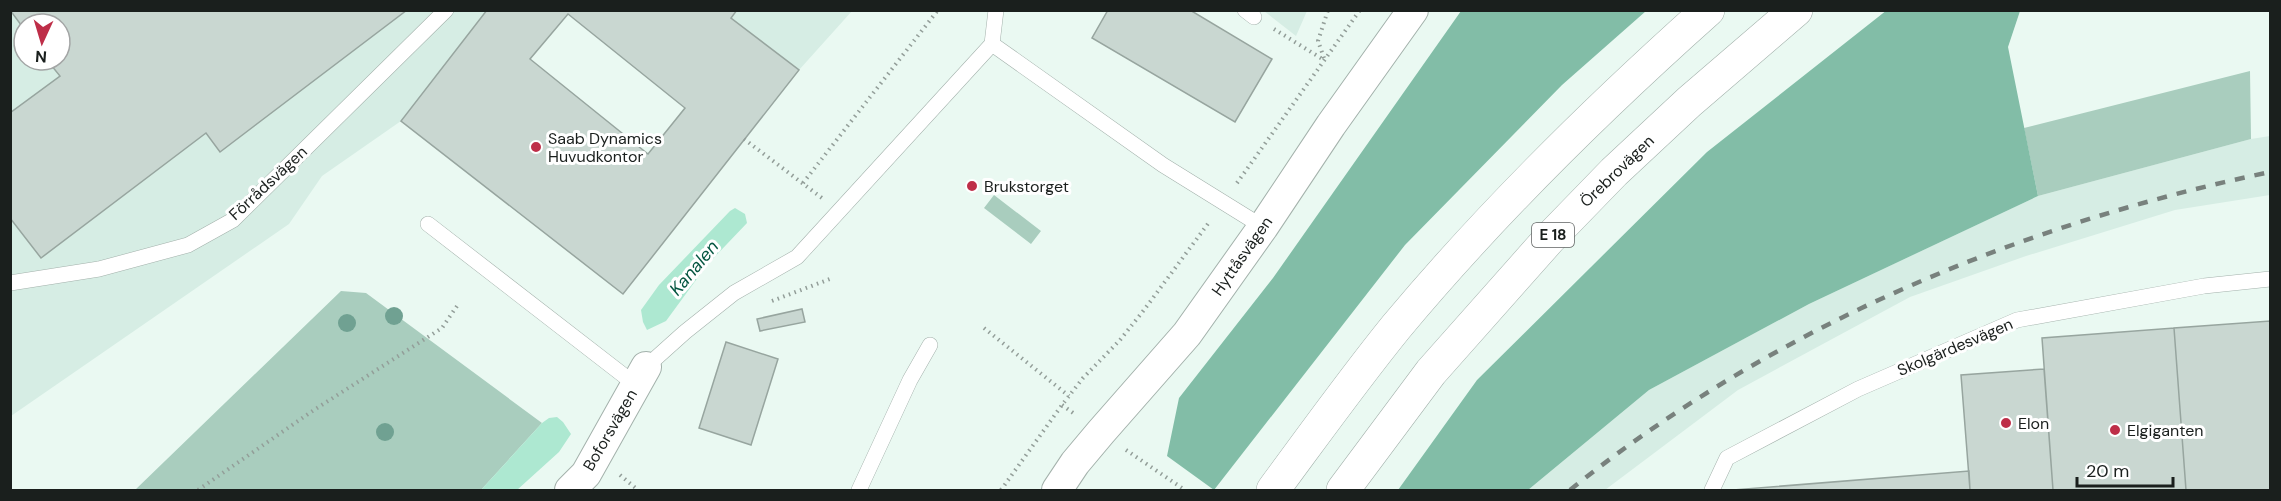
<svg xmlns="http://www.w3.org/2000/svg" width="2281" height="501" font-family="'DM Sans',sans-serif">
	<style>
		.built { fill: #d6ede4; fill-rule: evenodd }
		.green { fill: #a9cdbe }
		.forest { fill: #82bda7 }
		.water { fill: #ade8d1 }
		.building { fill: #c9d7d1; stroke: #97a59f; stroke-width: 1.5; fill-rule: evenodd }
		.lines { fill: none; stroke-linecap: round; stroke-linejoin: round }
		.service-casing { stroke: #a3b1ab; stroke-width: 16 }
		.minor-casing { stroke: #a3b1ab; stroke-width: 32 }
		.trunk-casing { stroke: #a3b1ab; stroke-width: 34 }
		.path { stroke: #939e99; stroke-width: 4; stroke-dasharray: 1.5 4.5; stroke-linecap: butt }
		.service { stroke: #fff; stroke-width: 15 }
		.minor { stroke: #fff; stroke-width: 30 }
		.trunk { stroke: #fff; stroke-width: 33 }
		.rail { stroke: #78817d; stroke-width: 4.5; stroke-dasharray: 10 10; stroke-linecap: butt }
		.tree { fill: #70a192 }
		.poi-dot { fill: #be2e48; stroke: #fff; stroke-width: 2 }
		.labels { text-anchor: middle; dominant-baseline: central; stroke-width: 6; stroke-linejoin: round; paint-order: stroke }
		.shield { fill: #fff; stroke: #5f6261; stroke-width: 1.5 }
		.shield-label { font-size: 15px; font-weight: bold; fill: #1a1f1d }
		.poi-label { font-size: 16px; fill: #1a1f1d; stroke: #fff; text-anchor: start }
		.street-label { font-size: 16px; fill: #1a1f1d; stroke: #fff }
		.water-label { font-size: 18px; font-style: italic; fill: #055641; stroke: #fff }
	</style>
	<rect width="100%" height="100%" fill="#eaf9f2"/>
	<!-- built -->
	<path class="built" d="M11,11h476l-86,110 -79,55 -33,48 -278,192zM24,24h36v36h-36z
		M737,11h115l-53,59 -68,-52z
		M1264,11h43l-11,25z
		M2270,136v59l-95,15 -149,46 -116,41 -172,93 -133,100h-77l121,-100 160,-86 229,-108 213,-57z"/>
	<!-- green -->
	<path class="green" d="M2250,71l1,68 -213,57 -14,-68z
		M994,195l47,36 -10,13 -47,-36z
		M341,291l25,2 176,130 -61,67h-346z"/>
	<!-- forest -->
	<path class="forest" d="M1887,10l133,1 -12,36 30,149 -229,108 -160,86 -121,100h-130l79,-110 230,-228z
		M1461,11h185l-84,74 -157,160 -191,245 -47,-34 12,-58 94,-120z"/>
	<!-- water -->
	<path class="water" d="M735,208l10,6 2,9 -40,42 -41,56 -19,9 -4,-8 -2,-12 18,-25 71,-74z
		M557,417l6,5 8,12 -12,18 -42,38h-36l61,-67 7,-5z"/>
	<!-- building -->
	<path class="building" d="M10,10h397l-187,142 -14,-19 -165,125 -31,-40v-105l50,-37 -13,-16h13v-36h-36v5z
		M487,10h250l-6,8 68,52 -176,224 -222,-173zM568,14l117,94 -37,46 -118,-95z
		M1108,10h82l82,49 -37,63 -143,-84z
		M802,309l3,13 -45,9 -3,-12z
		M2270,321v169h-84l-12,-162z
		M2174,328l12,162h-133l-11,-152z
		M726,342l52,17 -27,86 -52,-17z
		M2044,369l9,121h-83l-9,-115z
		M1969,471l1,19h-237z"/>
	<g class="lines">
		<!-- service casing -->
		<g class="service-casing">
			<path id="service" d="M1245,10l9,7
				M992,44l4,-34
				M428,224l208,161
				M10,283l89,-14 89,-24 45,-25 213,-210
				M646,367l39,-35 49,-39 63,-36 195,-213 171,121 100,62
				M859,490l51,-110 20,-35
				M1712,490l15,-32 131,-69 159,-69 187,-34 66,-7"/>
		</g>
		<!-- minor casing -->
		<g class="minor-casing">
			<path id="minor" d="M570,490l16,-16 60,-107
				M1057,490l18,-27 26,-31 86,-98 76,-107 68,-102 82,-115"/>
		</g>
		<!-- trunk casing -->
		<g class="trunk-casing">
			<path id="trunk" d="M1273,490c40,-54 80,-110 123,-163 95,-114 201,-218 312,-317
				M1343,490l88,-118 118,-133 65,-67 75,-70 107,-92"/>
		</g>
		<!-- path -->
		<path class="path" d="M1274,29l50,31
			M1324,58l-6,-17 10,-31
			M744,139l78,59
			M803,183l135,-173
			M1237,183l123,-173
			M772,301l58,-22
			M984,328l85,68
			M1062,405l14,10
			M1126,450l59,40
			M620,475l18,15
			M198,490l116,-80 128,-82 17,-25
			M1001,490l61,-85 21,-27 37,-38 24,-30 66,-89"/>
		<!-- service -->
		<use href="#service" class="service"/>
		<!-- minor -->
		<use href="#minor" class="minor"/>
		<!-- trunk -->
		<use href="#trunk" class="trunk"/>
		<!-- rail -->
		<path class="rail" d="M1570,490c203,-163 447,-265 700,-318"/>
	</g>
	<!-- trees -->
	<g class="tree">
		<circle cx="394" cy="316" r="9"/>
		<circle cx="347" cy="323" r="9"/>
		<circle cx="385" cy="432" r="9"/>
	</g>
	<!-- markers -->
	<g class="poi-dot">
		<circle cx="536" cy="147" r="6"/>
		<circle cx="972" cy="186" r="6"/>
		<circle cx="2006" cy="423" r="6"/>
		<circle cx="2115" cy="430" r="6"/>
	</g>
	<g class="labels">
		<!-- shield labels -->
		<rect class="shield" x="1532" y="223" width="42" height="24" rx="4.5"/>
		<g class="shield-label">
			<text x="1553" y="235">E 18</text>
		</g>
		<!-- poi labels -->
		<g class="poi-label">
			<text x="548" y="138">Saab Dynamics<tspan x="548" dy="18">Huvudkontor</tspan></text>
			<text x="984" y="186">Brukstorget</text>
			<text x="2018" y="423">Elon</text>
			<text x="2127" y="430">Elgiganten</text>
		</g>
		<!-- street labels -->
		<g class="street-label">
			<text transform="translate(1617 171) rotate(-44)">Örebrovägen</text>
			<text transform="translate(268 183) rotate(-43)">Förrådsvägen</text>
			<text transform="translate(1242 256) rotate(-55)">Hyttåsvägen</text>
			<text transform="translate(1955 347) rotate(-23)">Skolgärdesvägen</text>
			<text transform="translate(610 430) rotate(-60)">Boforsvägen</text>
		</g>
		<!-- water labels -->
		<g class="water-label">
			<text transform="translate(694 268) rotate(-50)">Kanalen</text>
		</g>
	</g>
	<!-- border -->
	<rect width="2281" height="501" fill="none" stroke="#1a1f1d" stroke-width="24"/>
	<!-- north arrow -->
	<g transform="translate(42 42) rotate(184)"><circle r="28" fill="#ffffff" stroke="#a3a5a5" stroke-width="1.5"/>
	<path d="M0-4.5L10 22L0 15L-10 22Z" fill="#be2e48"/>
	<text y="-9" font-size="16" font-weight="bold" text-anchor="middle" fill="#1a1f1d">N</text>
	</g>
	<!-- scale -->
	<path d="M2077 477v9h96v-9" fill="none" stroke="#1a1f1d" stroke-width="3"/>
	<text x="2086" y="477" font-size="18" fill="#1a1f1d" stroke="#ffffff" stroke-width="4.5" paint-order="stroke">20 m</text>
</svg>
